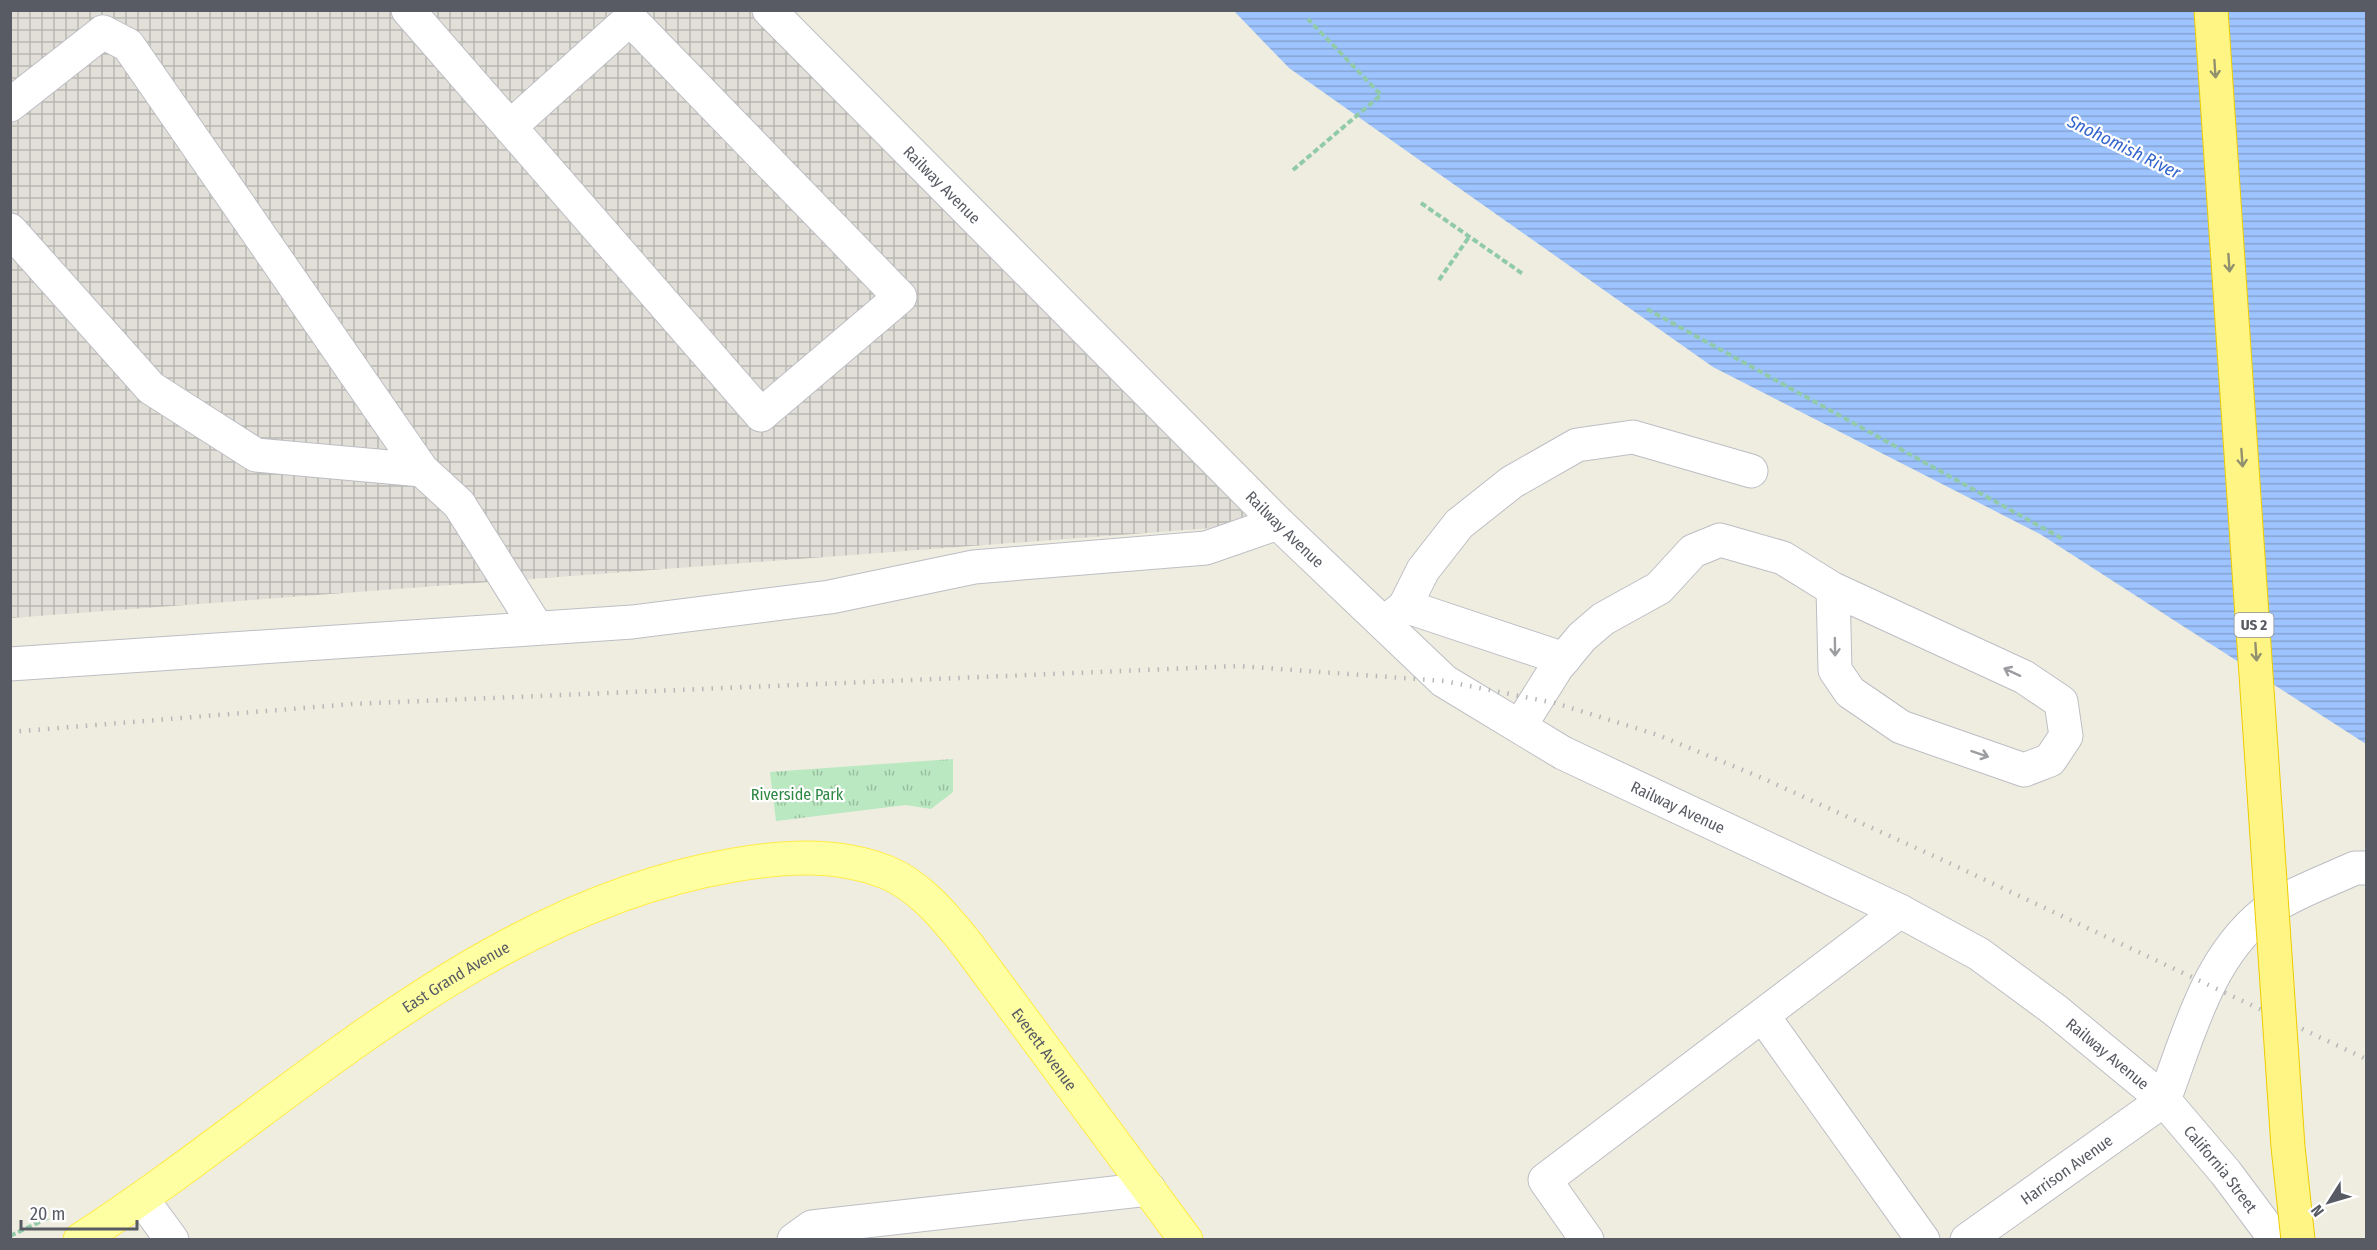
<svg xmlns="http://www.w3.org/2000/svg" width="2377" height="1250" font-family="'Fira Sans Condensed',sans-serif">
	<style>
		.industrial { fill: url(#industrial-grid) }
		.grass { fill: url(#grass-tufts) }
		.water { fill: url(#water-rules) }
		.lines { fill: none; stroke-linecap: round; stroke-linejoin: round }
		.minor-casing { stroke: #bdbec5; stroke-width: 35 }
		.major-casing { stroke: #ffeb47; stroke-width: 35 }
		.path { stroke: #91caab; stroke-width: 4; stroke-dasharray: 6 3; stroke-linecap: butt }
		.minor { stroke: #fff; stroke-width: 33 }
		.major { stroke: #feffa3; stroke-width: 33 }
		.rail { stroke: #b6b7b7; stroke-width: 4.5; stroke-dasharray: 1.5 8; stroke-linecap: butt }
		.highway-bridge-casing { stroke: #edcc00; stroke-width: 35; stroke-linecap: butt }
		.highway-bridge { stroke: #fff585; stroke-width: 33 }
		.oneway { stroke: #92916f }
		.oneway2 { stroke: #9b9da1 }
		.labels { text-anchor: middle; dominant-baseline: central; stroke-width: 4.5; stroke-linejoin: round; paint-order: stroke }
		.shield { fill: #fff; stroke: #8a8c92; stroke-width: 1.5 }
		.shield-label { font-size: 15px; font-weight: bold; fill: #585b63 }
		.street-label { font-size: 16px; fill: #585b63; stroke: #fff }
		.park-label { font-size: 16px; fill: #2c8740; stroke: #fff }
		.water-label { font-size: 18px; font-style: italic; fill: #3565ce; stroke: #fff }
	</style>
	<defs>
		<pattern id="industrial-grid" width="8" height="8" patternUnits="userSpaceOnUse" patternTransform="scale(1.5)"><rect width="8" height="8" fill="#e1dfd7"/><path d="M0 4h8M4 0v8" fill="none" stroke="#b9b8b2"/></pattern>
		<pattern id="grass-tufts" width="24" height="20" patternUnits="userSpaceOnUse" patternTransform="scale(1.5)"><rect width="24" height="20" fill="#b9e8c1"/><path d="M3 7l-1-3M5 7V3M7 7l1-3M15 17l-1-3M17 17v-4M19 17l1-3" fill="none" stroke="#99bfa0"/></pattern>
		<pattern id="water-rules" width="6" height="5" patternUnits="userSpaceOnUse" patternTransform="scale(1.5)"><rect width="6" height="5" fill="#9ec4ff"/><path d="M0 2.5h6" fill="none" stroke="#84a2d2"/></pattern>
	</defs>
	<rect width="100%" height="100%" fill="#eeeddf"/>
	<!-- industrial -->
	<path class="industrial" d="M11,11h758l509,512 -1267,95z"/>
	<!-- grass -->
	<path class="grass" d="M953,759v33l-22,17 -25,-4 -130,16 -6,-49z"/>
	<!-- water -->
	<path class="water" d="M1234,11h1132v733l-326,-210 -327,-167 -424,-299z"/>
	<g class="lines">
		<!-- minor casing -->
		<g class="minor-casing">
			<g id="minor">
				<path d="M408,10l353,405 139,-118 -270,-278 -119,107"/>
				<path id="s1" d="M769,10l509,513 166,158 119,72 337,158 79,43 76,56 109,90 62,73 50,67"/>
				<path d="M10,105l93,-73 25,13 294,425 37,34 78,124"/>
				<path d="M10,230l141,158 105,67 166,15"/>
				<path d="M1405,606l159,53"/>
				<path d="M1384,623l21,-17 18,-36 36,-46 53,-42 65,-37 56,-8 118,34"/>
				<path d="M10,664l622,-42 198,-25 144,-30 232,-19 72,-25"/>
				<path d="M1520,726l37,-59 25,-30 21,-18 56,-31 34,-37 27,-11 63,18 50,31 191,88 37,25 5,34 -16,24 -26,10 -123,-43 -51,-35 -15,-22 -2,-81"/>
				<path d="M1763,1016l160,224"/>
				<path d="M2164,1100c25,-66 43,-141 100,-187 22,-17 65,-33 91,-45h11"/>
				<path d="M142,1199l30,41"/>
				<path d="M794,1240l18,-13 337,-38"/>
				<path d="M1587,1240l-42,-60 355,-269"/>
				<path id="s2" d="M1967,1240l197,-140"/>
			</g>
		</g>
		<!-- major casing -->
		<g class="major-casing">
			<g id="major">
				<path id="s3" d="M80,1240c210,-136 399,-332 654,-375 52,-9 103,-12 152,7 34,14 58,44 80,71l220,297"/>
			</g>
		</g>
		<!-- path -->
		<path class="path" d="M1293,170l88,-75 -73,-76
			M1421,203l102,71
			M1439,280l30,-43
			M1647,309l416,230
			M10,1236l40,-19"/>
		<!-- minor -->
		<use href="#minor" class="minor"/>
		<!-- major -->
		<use href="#major" class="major"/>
		<!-- rail -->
		<path class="rail" d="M10,732l342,-28 886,-38 206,15 111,22 103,32 104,43 185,84 419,197"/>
		<!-- highway-bridge casing -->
		<g class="highway-bridge-casing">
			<path id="highway-bridge" d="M2211,10l77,1137 10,93"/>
		</g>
		<!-- highway-bridge -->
		<use href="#highway-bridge" class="highway-bridge"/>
	</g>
	<!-- one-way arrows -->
	<defs><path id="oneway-shaft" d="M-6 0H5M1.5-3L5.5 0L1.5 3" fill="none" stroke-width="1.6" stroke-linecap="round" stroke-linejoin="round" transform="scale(1.5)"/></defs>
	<g class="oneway">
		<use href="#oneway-shaft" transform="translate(2215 69) rotate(86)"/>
		<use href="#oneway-shaft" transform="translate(2229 263) rotate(86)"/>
		<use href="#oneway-shaft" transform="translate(2242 458) rotate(86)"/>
		<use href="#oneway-shaft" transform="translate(2256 652) rotate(86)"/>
	</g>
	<g class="oneway2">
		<use href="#oneway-shaft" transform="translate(1835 647) rotate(89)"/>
		<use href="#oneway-shaft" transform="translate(2012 672) rotate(-155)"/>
		<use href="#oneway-shaft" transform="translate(1980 754) rotate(19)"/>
	</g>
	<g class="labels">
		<!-- shield labels -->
		<rect class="shield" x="2234.5" y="613" width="39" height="24" rx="4.5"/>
		<g class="shield-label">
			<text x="2254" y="625">US 2</text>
		</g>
		<!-- street labels -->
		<g class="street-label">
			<text stroke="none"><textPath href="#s1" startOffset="246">Railway Avenue</textPath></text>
			<text stroke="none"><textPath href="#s1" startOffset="732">Railway Avenue</textPath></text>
			<text stroke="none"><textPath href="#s1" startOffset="1218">Railway Avenue</textPath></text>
			<text stroke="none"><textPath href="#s3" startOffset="459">East Grand Avenue</textPath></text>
			<text stroke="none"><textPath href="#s3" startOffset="1155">Everett Avenue</textPath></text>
			<text stroke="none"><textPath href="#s1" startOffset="1716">Railway Avenue</textPath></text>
			<text stroke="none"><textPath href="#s1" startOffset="1878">California Street</textPath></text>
			<text stroke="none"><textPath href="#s2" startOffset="122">Harrison Avenue</textPath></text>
		</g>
		<!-- park labels -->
		<g class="park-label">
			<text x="797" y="794">Riverside Park</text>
		</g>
		<!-- water labels -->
		<g class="water-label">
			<text transform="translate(2124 147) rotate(26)">Snohomish River</text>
		</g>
	</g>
	<!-- border -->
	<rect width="2377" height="1250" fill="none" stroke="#585b63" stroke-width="24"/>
	<!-- north arrow -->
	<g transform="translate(2329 1202) rotate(233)" stroke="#ffffff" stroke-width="4.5" paint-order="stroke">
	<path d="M0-4.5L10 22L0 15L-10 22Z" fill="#585b63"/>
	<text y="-9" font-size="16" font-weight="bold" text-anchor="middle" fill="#585b63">N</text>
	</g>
	<!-- scale -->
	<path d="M21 1220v9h116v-9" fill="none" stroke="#585b63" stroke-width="3"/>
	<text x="30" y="1220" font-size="18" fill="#585b63" stroke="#ffffff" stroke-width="4.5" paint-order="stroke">20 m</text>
</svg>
